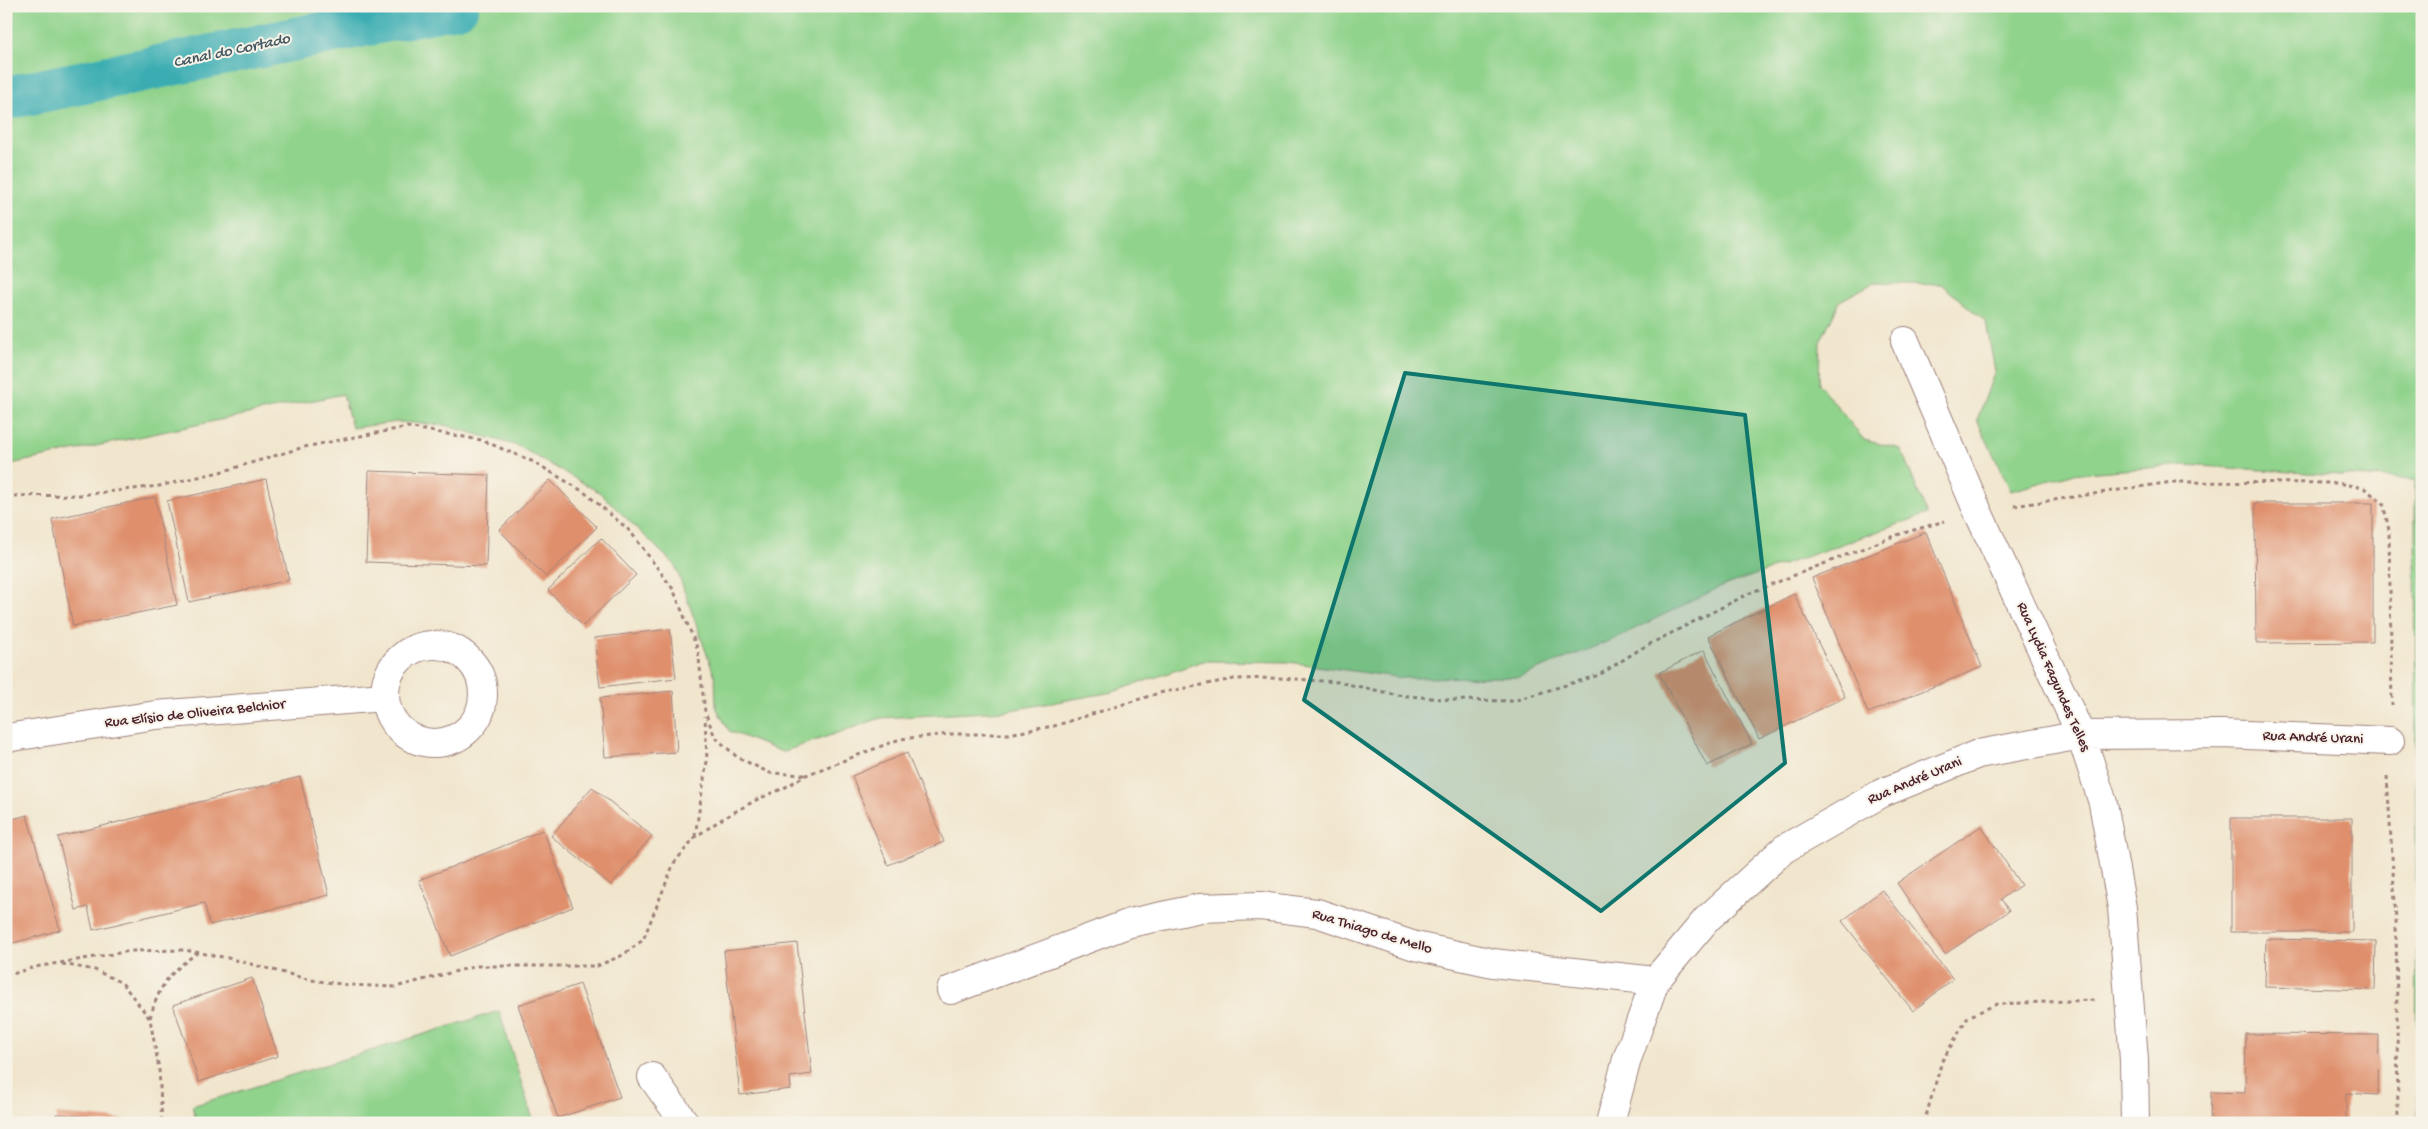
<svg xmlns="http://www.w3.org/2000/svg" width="2428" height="1129" font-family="'Gochi Hand',sans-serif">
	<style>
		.green { fill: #90d38c; stroke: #6d795c }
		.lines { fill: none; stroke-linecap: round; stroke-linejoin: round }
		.canal { stroke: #3badb2; stroke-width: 44 }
		.building { fill: #df8f6c }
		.minor-casing { stroke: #9e827c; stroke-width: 30 }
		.path { stroke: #9e827c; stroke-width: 3; stroke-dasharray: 4 4; stroke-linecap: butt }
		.minor { stroke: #fff; stroke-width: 28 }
		.marked { fill: #0f766e; fill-opacity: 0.2; stroke: #0f766e; stroke-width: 4; stroke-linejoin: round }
		.labels { text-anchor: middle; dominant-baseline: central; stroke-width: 4; stroke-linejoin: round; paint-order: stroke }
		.street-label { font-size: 15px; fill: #4a1f2b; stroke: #f7f3e8 }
		.water-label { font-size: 16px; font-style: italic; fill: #445861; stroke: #f7f3e8 }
	</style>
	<rect width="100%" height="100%" fill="#f7f3e8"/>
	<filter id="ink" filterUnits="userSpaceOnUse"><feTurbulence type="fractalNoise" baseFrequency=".02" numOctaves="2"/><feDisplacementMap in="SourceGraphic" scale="10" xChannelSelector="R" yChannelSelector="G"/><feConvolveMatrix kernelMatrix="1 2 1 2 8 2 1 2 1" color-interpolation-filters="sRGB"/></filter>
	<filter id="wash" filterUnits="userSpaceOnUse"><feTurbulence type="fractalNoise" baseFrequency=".0096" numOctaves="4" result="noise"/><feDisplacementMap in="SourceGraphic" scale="20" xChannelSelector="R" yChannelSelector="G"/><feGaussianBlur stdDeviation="1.12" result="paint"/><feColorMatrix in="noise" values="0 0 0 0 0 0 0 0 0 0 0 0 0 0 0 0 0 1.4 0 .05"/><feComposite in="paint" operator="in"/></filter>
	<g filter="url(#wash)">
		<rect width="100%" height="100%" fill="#f1e6cd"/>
		<!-- green -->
		<path class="green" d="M6,6h2416v1117h-5l-2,-643 -230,-15 -113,9 -61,17 -34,-71 18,-49 -9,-49 -45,-38 -66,-2 -35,19 -20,41 -1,42 45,56 37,9 26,65 -209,74 -104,51 -95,38 -116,1 -114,-16 -86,-1 -90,31 -108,19 -124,7 -99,34 -53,-21 -13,-24 -1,-30 -40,-112 -76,-73 -81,-46 -74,-21 -47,-3 -45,6 -9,-34 -337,71z
			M499,1011l35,112h-337l-5,-17z"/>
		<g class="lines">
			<!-- canal -->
			<path class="canal" d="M6,98l451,-92"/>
		</g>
		<g id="blocks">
			<!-- building -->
			<path class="building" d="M369,471l120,4 -3,91 -120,-4z
				M266,479l23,101 -100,22 -22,-101z
				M550,480l47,47 -51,50 -47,-47z
				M155,497l22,108 -104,21 -21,-107z
				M2255,503h118v139l-117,1z
				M1926,532l56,135 -114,46 -56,-135z
				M601,538l35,37 -53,51 -35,-36z
				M1794,594l51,103 -86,42 -51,-103z
				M670,629l6,49 -76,9 -6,-49z
				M1704,650l48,94 -45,22 -48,-93z
				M673,691l4,61 -72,5 -5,-59z
				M907,753l37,89 -56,23 -36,-89z
				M300,777l29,118 -119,30 -6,-22 -111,27 -5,-23 -12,3 -18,-73z
				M592,787l60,49 -41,49 -60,-49z
				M27,815l33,115 -54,15v-124z
				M2231,818h121v114h-121z
				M1981,826l40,59 -20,14 8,12 -64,43 -48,-71z
				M543,830l30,77 -123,49 -31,-76z
				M1882,890l71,89 -40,32 -71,-90z
				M2266,939l110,2 -1,49 -110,-3z
				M797,943l15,131 -22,3 1,12 -51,6 -16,-144z
				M252,978l26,78 -79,26 -26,-77z
				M580,984l40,113 -62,21 -40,-113z
				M2246,1034l133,1 -1,60 -32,-2v30h-136l1,-31 34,1z
				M56,1114l89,7v2h-89z"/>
		</g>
	</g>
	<g filter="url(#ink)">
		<use href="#blocks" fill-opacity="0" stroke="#9e827c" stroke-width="1"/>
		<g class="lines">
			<!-- minor casing -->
			<g class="minor-casing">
				<path id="minor" d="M1905,341l73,171 103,223 22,68 19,105 12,152 1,63
					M385 694a49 49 0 1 1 98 0a49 49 0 1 1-98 0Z
					M6,738l150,-23 228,-18
					M951,990l179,-67 70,-15 60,-2 57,7 98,33 78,17 162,18
					M652,1077l33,46
					M1610,1123l17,-64 28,-78 52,-62 77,-70 98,-56 96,-39 103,-19 142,-1 167,7"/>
			</g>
			<!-- path -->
			<path class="path" d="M6,496l74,-1 79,-9 65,-15 80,-24 103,-20 74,13 53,22 50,30 46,39 43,58 25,61 7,62 10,25 22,20 33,16 35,2
				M2014,506l158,-24 165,1 27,5 19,15 6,27 3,175
				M2387,776l9,143 2,204
				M695,836l12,-75 -2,-45
				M62,964l33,6 27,13 28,36 9,50 3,54
				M6,976l29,-9 96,-16 53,-1 44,8 83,22 38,5 46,2 82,-21h120l26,-11 20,-15 31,-77 21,-26 27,-18 34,-19 28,-12 22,-13 94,-36 50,-5h58l46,-8 105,-33 75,-14 45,-1 59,4 60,13 55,5 60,1 86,-26 43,-27 110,-56 145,-57 48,-14
				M150,1018c10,-34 18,-44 47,-65
				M1924,1123l18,-62 26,-44 29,-13 97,-4"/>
			<!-- minor -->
			<use href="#minor" class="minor"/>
		</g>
	</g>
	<!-- marked area -->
	<path class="marked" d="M1405,373l340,42 40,348 -184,148 -297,-211z"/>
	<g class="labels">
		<!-- street labels -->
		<g class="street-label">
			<text transform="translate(2053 677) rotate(66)">Rua Lydia Fagundes Telles</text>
			<text transform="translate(195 714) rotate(-6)">Rua Elísio de Oliveira Belchior</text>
			<text transform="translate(2313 738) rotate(2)">Rua André Urani</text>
			<text transform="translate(1915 781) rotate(-23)">Rua André Urani</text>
			<text transform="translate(1372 932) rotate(17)">Rua Thiago de Mello</text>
		</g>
		<!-- water labels -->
		<g class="water-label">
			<text transform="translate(232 52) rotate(-12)">Canal do Cortado</text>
		</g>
	</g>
	<!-- margin -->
	<rect width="2428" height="1129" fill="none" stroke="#f7f3e8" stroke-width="25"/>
</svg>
